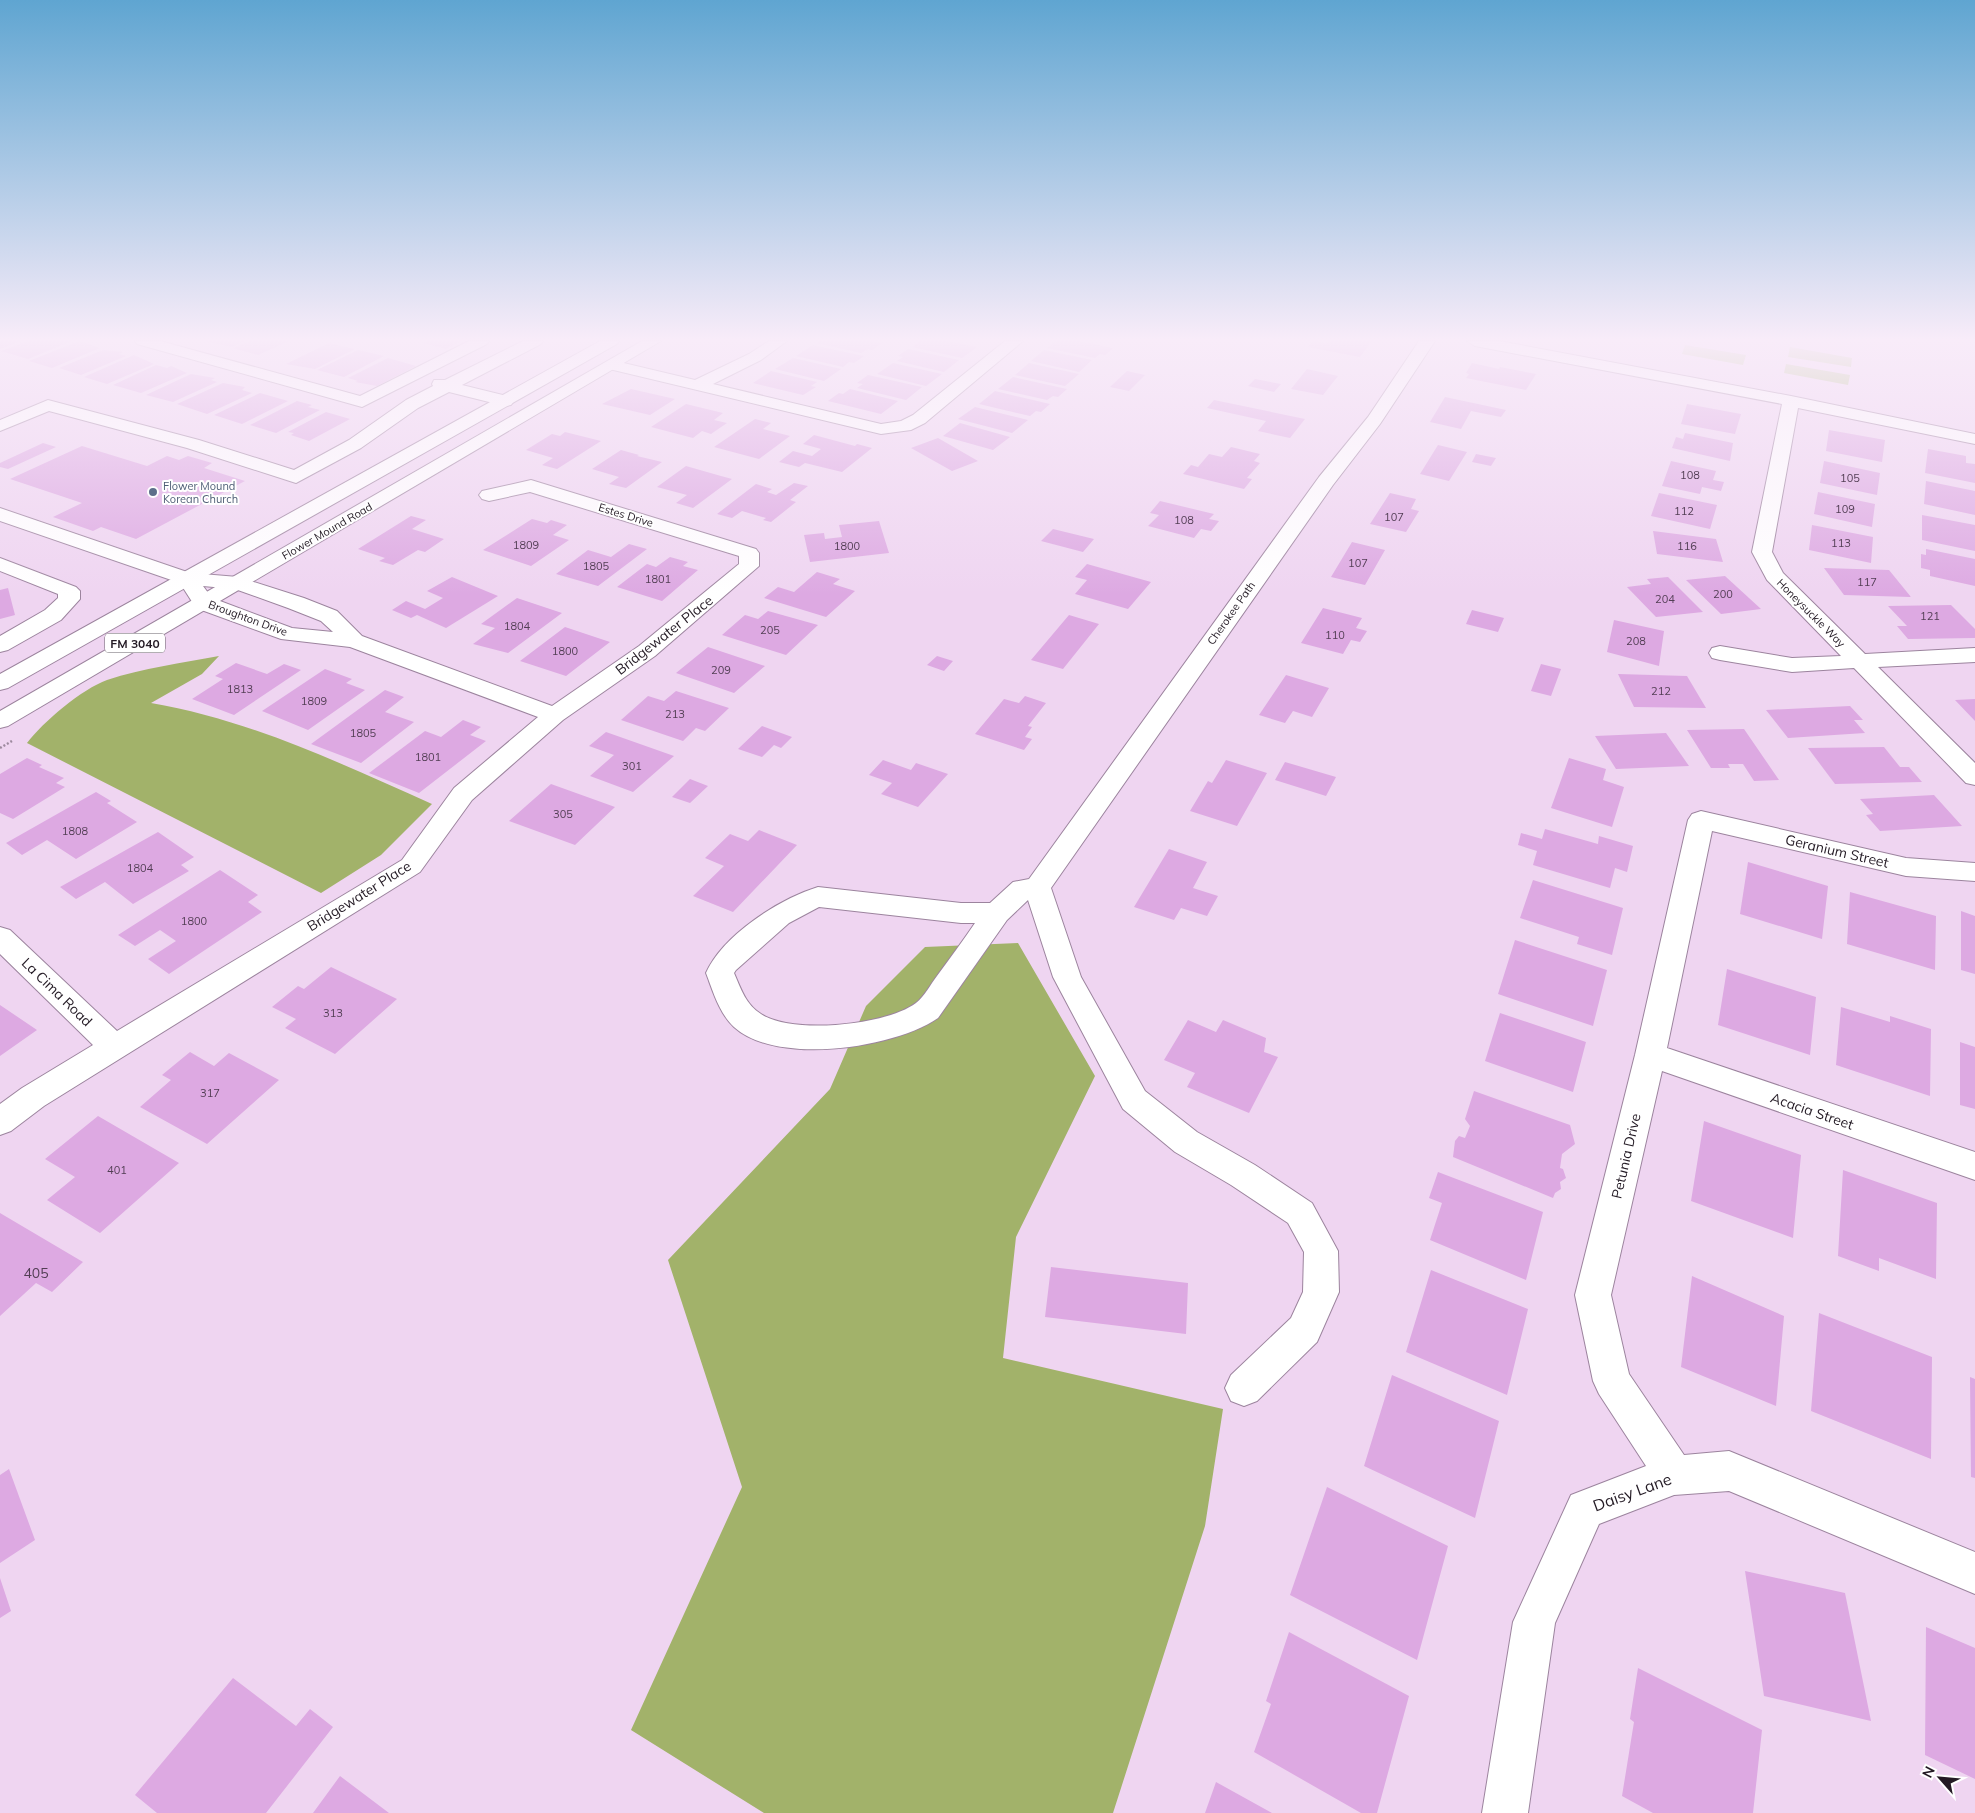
<svg xmlns="http://www.w3.org/2000/svg" width="1975" height="1813" font-family="Mulish,sans-serif">
	<style>
		.green { fill: #acbb7a }
		.forest { fill: #a2b26a }
		.building { fill: #dda9e2 }
		.lines { fill: none; stroke-linecap: round; stroke-linejoin: round }
		.minor-casing { stroke: #9c849e; stroke-width: 2 }
		.major-casing { stroke: #9c849e; stroke-width: 2 }
		.path { stroke: #9d8a9e; stroke-width: 2.5; stroke-dasharray: 2 2; stroke-linecap: butt }
		.minor { fill: #fff; fill-rule: evenodd }
		.major { fill: #fff; fill-rule: evenodd }
		.service-dot { fill: #5c6f8a; stroke: #fff; stroke-width: 2 }
		.labels { text-anchor: middle; dominant-baseline: central; stroke-width: 4; stroke-linejoin: round; paint-order: stroke }
		.number-label { font-size: 11px; fill: #523e54 }
		.far-service-label { font-size: 11px; fill: #4e5e75; stroke: #fff; text-anchor: start }
		.far-street-label { font-size: 11px; fill: #231a24; stroke: #fff }
		.shield { fill: #fff; stroke: #655f66; stroke-width: 1 }
		.shield-label { font-size: 12px; font-weight: bold; fill: #231a24 }
		.street-label { font-size: 14px; fill: #231a24; stroke: #fff }
		.near-number-label { font-size: 14px; fill: #523e54 }
		.near-street-label { font-size: 16px; fill: #231a24; stroke: #fff }
	</style>
	<rect width="100%" height="100%" fill="#efd5f1"/>
	<!-- green -->
	<path class="green" d="M1685,345l61,10 -3,10 -61,-11z
		M1790,347l62,11 -1,9 -63,-10z
		M1786,364l64,11 -2,10 -64,-12z"/>
	<!-- forest -->
	<path class="forest" d="M219,656l-17,18 -51,29c99,17 189,60 281,101l-51,51 -60,38 -294,-150c16,-21 55,-54 80,-63 36,-12 75,-17 112,-24z
		M1018,943l77,133 -79,161 -13,121 220,51 -18,117 -92,287h-349l-133,-83 111,-243 -74,-227 162,-171 36,-83 59,-59z"/>
	<!-- building -->
	<path class="building" d="M0,341h21l-21,8z
		M28,341h44l-44,18 -27,-8z
		M79,341l21,7 -48,20 -23,-7z
		M205,341h40l-13,6z
		M250,341h39l-31,14 -25,-7z
		M427,341h34l-15,8 -23,-6z
		M819,341h53l10,2 -10,7 -4,-1 -7,4 -45,-10z
		M920,341h28l29,6 -15,11 -50,-11z
		M1056,341h23l34,7 -8,7 -5,-1 -5,4 -48,-10z
		M1313,341l15,2 2,-2h42l-12,16 -52,-10z
		M329,343l26,6 -40,20 -29,-5z
		M813,345l51,11 -10,7 -5,-1 -6,5 -47,-11z
		M908,349l51,11 -15,12 -47,-11 6,-4 -5,-1z
		M103,350l20,2 -4,2 7,2 -45,19 -22,-7z
		M358,350l26,6 -40,21 -27,-7z
		M1044,350l48,10 -13,12 -48,-11z
		M134,355l20,9 -47,20 -23,-7z
		M388,358l28,8 -39,20 -22,-4 3,-1 -10,-3z
		M793,358l48,11 -17,12 -49,-12z
		M893,363l49,11 -16,12 -49,-12z
		M1029,363l50,11 -14,12 -50,-11z
		M1472,363l27,6 1,-2 36,7 -10,16 -60,-12 3,-4 -3,-1z
		M156,365l11,3 4,-2 16,7 -46,20 -28,-8z
		M1307,369l31,7 -15,19 -32,-6z
		M771,371l46,11 -6,4 5,1 -13,8 -50,-12z
		M1127,371l18,4 -16,16 -19,-4z
		M191,374l24,4 -4,2 6,2 -44,20 -27,-7z
		M868,375l54,12 -16,13 -49,-12 6,-4 -6,-1z
		M1013,377l54,12 -9,8 -5,-1 -6,4 -49,-11z
		M1255,379l26,5 -7,8 -26,-6z
		M223,383l22,4 -3,3 10,3 -45,21 -30,-10z
		M631,389l44,10 -25,16 -48,-11z
		M850,389l48,12 -17,13 -53,-13 11,-8 4,1z
		M995,391l55,13 -9,8 -5,-1 -6,5 -51,-12z
		M260,393l28,8 -46,23 -28,-9z
		M1445,397l61,13 -5,7 -30,-6 -10,18 -31,-7z
		M1214,400l91,19 -15,19 -32,-7 8,-10 -59,-13z
		M297,401l15,4 -4,2 12,3 -44,23 -26,-8z
		M686,404l37,9 -9,7 13,3 -16,11 -9,-3 -9,7 -42,-11z
		M1687,404l54,10 -6,20 -54,-10z
		M975,407l53,13 -16,13 -54,-14z
		M326,412l24,7 -41,22 -18,-6 3,-2 -6,-1z
		M755,419l16,4 -8,6 27,7 -31,23 -45,-12z
		M960,423l50,14 -17,13 -50,-14z
		M1829,430l56,10 -3,22 -56,-11z
		M565,432l36,9 -44,28 -15,-4 11,-7 -27,-8 26,-16 8,2z
		M1685,433l48,10 -3,18 -58,-13 4,-11 7,2z
		M814,435l41,11 2,-2 15,4 -30,24 -37,-9 -6,4 -20,-5 14,-11 19,5 9,-7 -18,-5z
		M938,438l40,23 -26,10 -41,-23z
		M43,443l13,4 -48,22 -8,-2v-4z
		M1438,445l29,7 -18,29 -29,-7z
		M82,446l65,20 20,-10 12,4 9,-4 24,7 -8,5 41,13 -109,58 -35,-12 -8,4 -40,-14 29,-14 -72,-24z
		M1231,447l29,7 -6,7 6,2 -13,15 5,1 -8,10 -61,-15 8,-9 7,2 11,-13 13,3z
		M1928,449l38,7v7l9,1v19l-50,-10z
		M621,450l18,5 -2,1 25,6 -36,26 -17,-4 10,-7 -27,-8z
		M1476,454l20,4 -5,8 -19,-4z
		M1671,461l45,10 -3,9 11,2 -3,9 -19,-4 -2,7 -38,-8z
		M1824,461l56,12 -3,22 -57,-12z
		M686,466l35,10 11,3 -39,29 -17,-5 11,-8 -30,-8z
		M1926,481l49,10v24l-51,-11z
		M794,483l14,3 -18,14 6,2 -25,20 -8,-2 3,-2 -24,-7 -10,7 -15,-4 39,-30 16,5 -5,3 9,3z
		M1818,492l57,12 -3,23 -58,-13z
		M1390,493l26,6 -5,10 8,2 -13,21 -36,-8z
		M1659,493l58,12 -7,24 -59,-13z
		M1160,501l54,13 -5,5 10,2 -8,10 -10,-2 -7,9 -46,-12 11,-11 -9,-2z
		M1922,515l53,10v26l-53,-11z
		M411,516l15,4 -14,9 32,10 -19,13 -7,-2 -25,15 -14,-4 6,-3 -27,-9z
		M532,519l15,4 4,-3 16,5 -14,10 16,5 -38,26 -48,-16z
		M879,521l10,32 -79,9 -6,-27 20,-2 1,6 17,-2 -3,-12z
		M1812,525l61,12 -2,26 -62,-13z
		M1053,529l41,10 -11,13 -42,-11z
		M1653,531l63,8 7,23 -66,-8z
		M1352,542l33,8 -20,35 -34,-8z
		M629,544l18,5 -49,37 -42,-12 32,-24 23,7z
		M1926,549l49,10v27l-45,-10v-6l-9,-2v-14l5,1z
		M670,557l18,5 -5,4 15,4 -36,31 -45,-14 30,-23 9,3z
		M1087,564l64,18 -23,27 -53,-15 12,-14 -12,-3z
		M1824,568l65,2 22,27 -67,-2z
		M817,572l23,7 -7,5 22,7 -29,26 -62,-19 14,-11 16,5z
		M1725,576l36,33 -40,5 -35,-34z
		M452,577l46,19 -52,32 -29,-13 -6,3 -19,-8 14,-9 19,8 18,-11 -16,-7z
		M1668,577l35,35 -47,5 -29,-30 24,-3 -4,-5z
		M8,588l7,27 -15,4v-29z
		M517,598l45,15 -54,40 -35,-9 22,-16 -14,-4z
		M1951,605l24,24v9l-67,1 -11,-13h10l-19,-20z
		M1323,608l39,10 -6,10 11,3 -7,11 -9,-2 -8,14 -42,-11z
		M1472,610l32,8 -6,14 -32,-8z
		M768,611l50,14 -32,30 -64,-20 23,-20 13,4z
		M1069,615l30,9 -36,45 -32,-9z
		M1614,620l50,11 -5,35 -52,-14z
		M565,627l45,15 -44,34 -46,-15z
		M708,647l57,19 -31,27 -58,-20z
		M937,656l16,5 -9,10 -17,-6z
		M236,663l31,11 17,-10 17,6 -67,45 -42,-16 31,-20 -8,-3z
		M1541,664l20,5 -10,27 -20,-5z
		M325,669l27,10 -6,4 19,7 -57,40 -46,-19z
		M1618,674l69,2 19,32 -72,-1z
		M1286,675l43,13 -17,29 -19,-6 -8,12 -26,-8z
		M385,690l19,7 -19,15 29,10 -53,41 -50,-19z
		M676,691l53,17 -24,23 -9,-3 -13,13 -62,-21 27,-24 16,5z
		M1025,696l21,7 -18,23 4,1 -7,10 7,2 -8,11 -49,-16 29,-35 15,4z
		M1975,699v22l-20,-21z
		M1850,706l13,14h-9l11,13 -77,5 -22,-28z
		M463,720l18,7 -11,8 16,6 -67,52 -50,-20 56,-42 16,6z
		M762,726l30,11 -11,11 -7,-3 -12,12 -24,-8z
		M1744,729l35,51 -25,1 -11,-17h-15l2,4h-19l-24,-38z
		M606,732l68,24 -41,36 -43,-16 24,-21 -25,-9z
		M1666,733l23,33 -73,3 -21,-33z
		M1884,747l16,20h9l13,15 -87,2 -27,-36z
		M27,758l15,7 -3,2 25,11 -8,5 9,4 -52,32 -13,-6v-39z
		M1569,758l37,11 -3,11 21,7 -12,40 -61,-19z
		M883,760l28,10 5,-7 32,11 -30,33 -37,-13 11,-11 -23,-8z
		M1226,760l41,13 -30,53 -47,-15 18,-30 4,2z
		M1285,762l51,15 -10,19 -51,-16z
		M690,779l18,7 -18,17 -18,-6z
		M551,784l64,23 -40,38 -66,-24z
		M96,792l15,9 -4,2 30,19 -61,37 -29,-19 -25,15 -16,-12z
		M1934,795l28,31 -82,5 -14,-16 7,-1 -13,-15z
		M1545,829l53,15 1,-8 34,10 -6,26 -12,-4 -5,20 -77,-23 4,-14 -19,-6 3,-12 21,6z
		M759,830l38,15 -64,67 -40,-16 31,-30 -19,-8 25,-24 18,7z
		M158,832l36,25 -13,8 8,6 -56,33 -28,-22 -29,17 -16,-12z
		M1169,849l38,13 -14,26 25,8 -11,20 -26,-8 -7,12 -40,-13z
		M1748,862l80,24 -6,53 -82,-25z
		M220,870l38,25 -10,7 14,10 -93,62 -21,-15 28,-18 -16,-11 -25,16 -17,-11z
		M1533,880l90,28 -11,47 -35,-11 2,-7 -59,-19z
		M1850,892l86,24 -1,54 -88,-26z
		M1961,911l14,5v58l-14,-4z
		M1515,940l92,30 -14,56 -95,-32z
		M331,967l66,32 -62,55 -50,-26 11,-9 -24,-12 26,-21 6,3z
		M1727,969l89,28 -6,58 -92,-30z
		M0,1005l37,25 -37,26z
		M1841,1007l49,15v-6l41,13 -1,67 -94,-31z
		M1500,1013l86,29 -13,50 -88,-31z
		M1188,1020l28,12 7,-12 43,18 -2,14 14,5 -29,56 -62,-26 8,-14 -31,-13z
		M1960,1042l15,5v62l-15,-4z
		M190,1052l24,14 15,-13 50,27 -72,64 -67,-37 31,-27 -9,-5z
		M1474,1091l96,34 5,19 -13,10 -2,14 3,1 3,9 -6,4 1,7 -6,4 -2,5 -100,-41 2,-16 4,-5 6,2 5,-12 -5,-7z
		M98,1116l81,47 -79,70 -53,-33 28,-23 -30,-18z
		M1704,1121l97,34 -8,83 -102,-37z
		M1843,1170l94,33 -1,76 -57,-21v13l-41,-15z
		M1438,1172l105,40 -17,68 -96,-40 12,-37 -13,-5z
		M0,1213l83,49 -31,30 -16,-9 -36,33z
		M1051,1267l137,16 -2,51 -141,-17z
		M1431,1270l97,39 -21,86 -101,-43z
		M1692,1276l92,40 -8,90 -95,-39z
		M1819,1313l113,44 -1,102 -120,-48z
		M1392,1375l107,46 -24,97 -111,-52z
		M1970,1377l5,2v99l-4,-1z
		M9,1469l26,71 -35,23v-88z
		M1327,1487l121,59 -31,114 -127,-65z
		M1745,1571l100,22 26,128 -107,-25z
		M0,1578l11,33 -11,7z
		M1926,1627l49,21v131l-50,-24z
		M1289,1632l120,64 -32,117h-16l-107,-61 17,-48 -5,-3z
		M1638,1668l124,62 -9,83h-100l-31,-17 12,-74 -4,-3z
		M233,1678l63,48 14,-17 23,18 -67,86h-109l-22,-18z
		M340,1776l49,37h-76z
		M1216,1782l56,31h-67z"/>
	<g class="lines">
		<!-- minor casing -->
		<g class="minor-casing">
			<path id="minor" d="M135,341h25l200,55 109,-55h20l-2,3 -125,63 -225,-63z
				M523,341h20l-2,3 -79,41 49,12 3,4 -3,4 -6,1 -56,-14 -31,16 -57,40 -65,35 -109,-35 -138,-37 -49,20v-11l48,-20 151,40 95,30 55,-30 57,-40 27,-14 -1,-2 2,-4h11z
				M769,341h18l-26,19 -48,24 168,40 20,-3 12,-6 92,-74h18l-98,82 -14,7 -30,4 -276,-66 -2,-3 8,-5 84,20 54,-26z
				M1419,341h16l-55,83 -47,61 -282,403 30,89 64,114 52,41 58,33 57,38 26,48 1,41 -22,50 -60,59 -13,5 -13,-5 -6,-13 6,-13 60,-57 12,-26 1,-40 -16,-29 -57,-38 -56,-33 -52,-43 -70,-132 -25,-77 -21,20 -69,98c-43,30 -161,48 -204,9 -15,-14 -21,-36 -28,-54 17,-38 73,-74 112,-86l143,16h29l23,-21 16,-3 290,-402 49,-60zM819,907l142,16h14c-12,18 -25,35 -38,53 -7,9 -12,20 -21,27 -29,22 -124,32 -155,11 -15,-9 -20,-25 -27,-41l2,-3 53,-47z
				M1467,341h32l292,55 184,38v10l-177,-36 -26,144 11,21 82,81 110,-6v14l-97,5 97,96v22l-9,-2 -112,-115 -62,4 -72,-12 -8,-2 -3,-5 3,-5 8,-2 72,12 49,-2 -74,-76 -15,-28 30,-148 -307,-58z
				M531,480l225,69 3,4v13l-104,90 -92,64 -91,80 -52,72 -376,234 -33,25 -11,4v-31l22,-16 71,-43 -93,-91v-27l10,3 107,101 285,-171 52,-72 84,-71 -188,-70 -69,-8 -85,-31 -16,-25 -180,-62v-13l190,65 48,4 66,21 33,13 25,25 190,70 87,-60 100,-82v-8l-209,-64 -41,9 -7,-2 -3,-4 3,-4zM203,586l32,3 53,19 33,13 12,11 -41,-4 -80,-30z
				M0,558l76,29 4,4v8l-19,21 -53,30 -8,2v-16l45,-26 13,-12v-4l-58,-23z
				M1701,811l205,47 69,5v18l-69,-5 -194,-45 -45,217 308,104v28l-313,-109 -51,224 18,79 55,81 45,-4 246,101v42l-246,-103 -55,4 -75,29 -44,99 -27,190h-46l31,-191 58,-127 75,-29 -47,-72 -6,-13 -18,-86 60,-240 53,-235 4,-6z"/>
		</g>
		<!-- major casing -->
		<g class="major-casing">
			<path id="major" d="M600,341h19l-2,3 -609,344 -8,2v-16z
				M642,341h19l-653,385 -8,2v-17z"/>
		</g>
		<!-- path -->
		<path class="path" d="M0,748l12,-7"/>
		<!-- minor -->
		<use href="#minor" class="minor"/>
		<!-- major -->
		<use href="#major" class="major"/>
	</g>
	<!-- sky -->
	<linearGradient id="sky" x2="0" y2="1"><stop stop-color="#5fa5d1"/><stop offset="0.57" stop-color="#f8ecf9"/><stop offset="1" stop-color="#f8ecf9" stop-opacity="0"/></linearGradient>
	<rect width="1975" height="595" fill="url(#sky)"/>
	<!-- markers -->
	<circle class="service-dot" cx="153" cy="492" r="5"/>
	<g class="labels">
		<!-- number labels -->
		<g class="number-label">
			<text x="1690" y="475">108</text>
			<text x="1850" y="478">105</text>
			<text x="1845" y="509">109</text>
			<text x="1684" y="511">112</text>
			<text x="1394" y="517">107</text>
			<text x="1184" y="520">108</text>
			<text x="1841" y="543">113</text>
			<text x="526" y="545">1809</text>
			<text x="847" y="546">1800</text>
			<text x="1687" y="546">116</text>
			<text x="1358" y="563">107</text>
			<text x="596" y="566">1805</text>
			<text x="658" y="579">1801</text>
			<text x="1867" y="582">117</text>
			<text x="1723" y="594">200</text>
			<text x="1665" y="599">204</text>
			<text x="1930" y="616">121</text>
			<text x="517" y="626">1804</text>
			<text x="770" y="630">205</text>
			<text x="1335" y="635">110</text>
			<text x="1636" y="641">208</text>
			<text x="565" y="651">1800</text>
			<text x="721" y="670">209</text>
			<text x="240" y="689">1813</text>
			<text x="1661" y="691">212</text>
			<text x="314" y="701">1809</text>
			<text x="675" y="714">213</text>
			<text x="363" y="733">1805</text>
			<text x="428" y="757">1801</text>
			<text x="632" y="766">301</text>
			<text x="563" y="814">305</text>
			<text x="75" y="831">1808</text>
			<text x="140" y="868">1804</text>
			<text x="194" y="921">1800</text>
			<text x="333" y="1013">313</text>
			<text x="210" y="1093">317</text>
			<text x="117" y="1170">401</text>
		</g>
		<!-- far-service labels -->
		<g class="far-service-label">
			<text x="163" y="486">Flower Mound<tspan x="163" dy="13">Korean Church</tspan></text>
		</g>
		<!-- far-street labels -->
		<g class="far-street-label">
			<text transform="translate(626 515) rotate(17)">Estes Drive</text>
			<text transform="translate(327 531) rotate(-30)">Flower Mound Road</text>
			<text transform="translate(1231 613) rotate(-55)">Cherokee Path</text>
			<text transform="translate(1811 613) rotate(45)">Honeysuckle Way</text>
			<text transform="translate(248 618) rotate(20)">Broughton Drive</text>
		</g>
		<!-- shield labels -->
		<rect class="shield" x="105" y="633.5" width="60" height="19" rx="4"/>
		<g class="shield-label">
			<text x="135" y="643">FM 3040</text>
		</g>
		<!-- street labels -->
		<g class="street-label">
			<text transform="translate(664 635) rotate(-38)">Bridgewater Place</text>
			<text transform="translate(1837 851) rotate(13)">Geranium Street</text>
			<text transform="translate(359 896) rotate(-32)">Bridgewater Place</text>
			<text transform="translate(57 992) rotate(44)">La Cima Road</text>
			<text transform="translate(1812 1111) rotate(19)">Acacia Street</text>
			<text transform="translate(1626 1156) rotate(-77)">Petunia Drive</text>
		</g>
		<!-- near-number labels -->
		<g class="near-number-label">
			<text x="36" y="1273">405</text>
		</g>
		<!-- near-street labels -->
		<g class="near-street-label">
			<text transform="translate(1632 1492) rotate(-20)">Daisy Lane</text>
		</g>
	</g>
	<!-- north arrow -->
	<g transform="translate(1940 1778) rotate(297)" stroke="#ffffff" stroke-width="4" paint-order="stroke">
	<path d="M0-4L9 19L0 12L-9 19Z" fill="#231a24"/>
	<text y="-8" font-size="14" font-weight="bold" text-anchor="middle" fill="#231a24">N</text>
	</g>
</svg>
